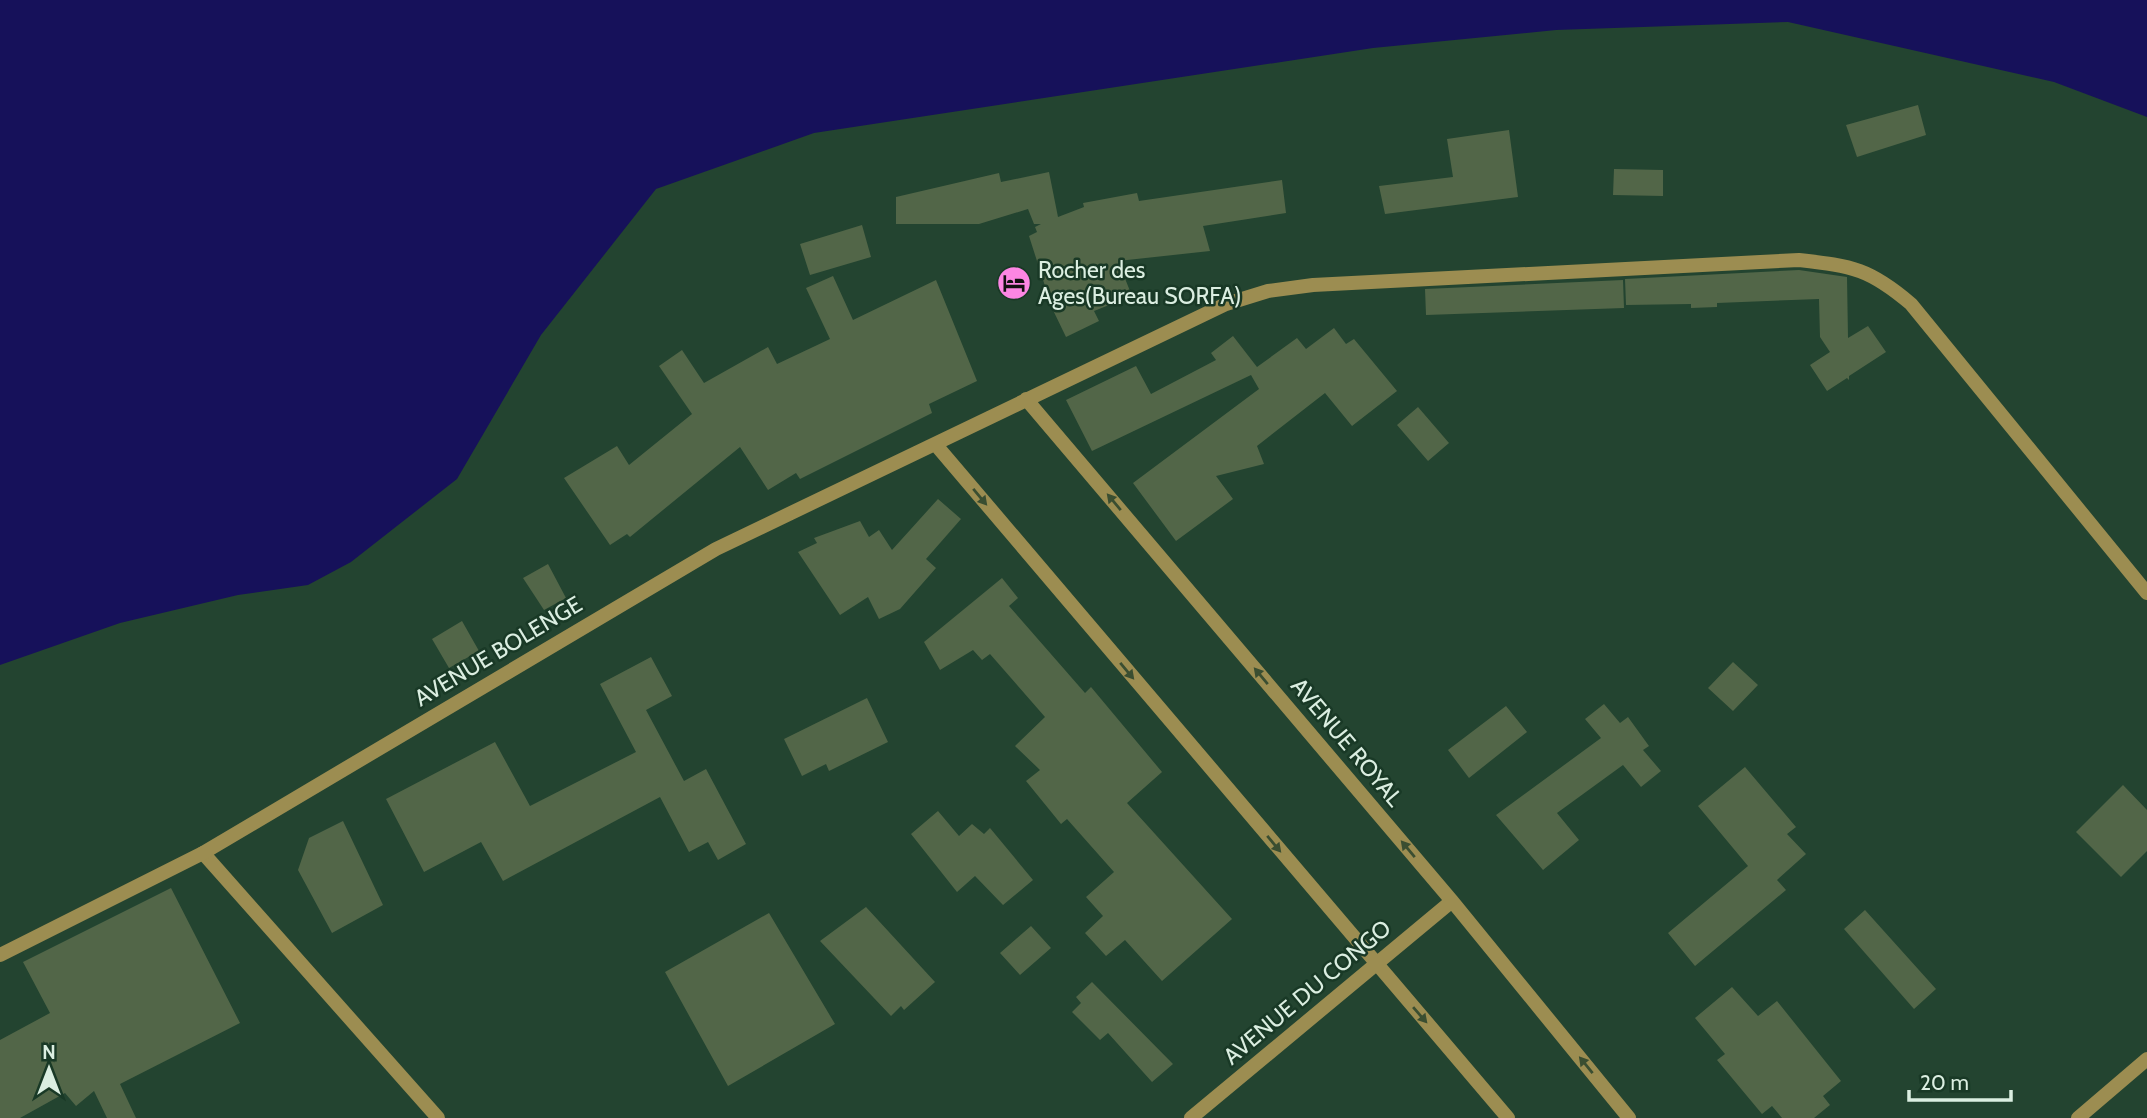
<svg xmlns="http://www.w3.org/2000/svg" width="2147" height="1118" font-family="Cabin,sans-serif">
	<style>
		.water { fill: #16115a }
		.building { fill: #526648 }
		.lines { fill: none; stroke-linecap: round; stroke-linejoin: round }
		.minor { stroke: #9c8d51; stroke-width: 14 }
		.tertiary { stroke: #9c8d51; stroke-width: 14 }
		.oneway { fill: #3a4e31 }
		.labels { text-anchor: middle; dominant-baseline: central; stroke-width: 5; stroke-linejoin: round; paint-order: stroke }
		.poi-label { font-size: 23px; fill: #dbeee1; stroke: #193926; text-anchor: start }
		.street-label { font-size: 23px; fill: #dbeee1; stroke: #193926 }
	</style>
	<rect width="100%" height="100%" fill="#234430"/>
	<!-- water -->
	<path class="water" d="M0,0h2147v117l-93,-35 -266,-60 -232,8 -183,18 -559,85 -158,56 -115,146 -84,144 -106,83 -43,23 -70,10 -118,28 -120,42z"/>
	<!-- building -->
	<path class="building" d="M1918,105l8,30 -69,22 -11,-32z
		M1509,130l9,67 -133,17 -6,-28 74,-9 -6,-38z
		M1614,169l49,1v26l-50,-1z
		M1049,172l9,45 26,-10 -1,-4 54,-10 2,8 143,-21 4,33 -83,13 7,25 -92,10 14,35 -38,15 5,10 -33,16 -14,-29 -23,-72 8,-4 -2,-5 6,-3h-7l-6,-15 -49,15h-83v-27l103,-24 2,9z
		M862,225l9,32 -61,18 -10,-31z
		M1799,270l48,7 1,61 20,-12 18,26 -37,24v4l-2,-2 -20,13 -17,-26 20,-13 -10,-15 -1,-38 -102,4v4l-26,1v-4l-65,1 -1,-26z
		M833,276l20,44 83,-40 41,101 -48,23 3,9 -132,66 -4,-6 -28,17 -28,-43 -110,90 -3,-3 -17,11 -46,-67 53,-32 12,19 63,-51 -33,-48 23,-16 22,33 64,-36 9,17 53,-25 -24,-51z
		M1623,280l1,28 -198,7 -1,-26z
		M1334,328l12,16 8,-5 43,52 -45,35 -27,-33 -68,53 7,18 -48,12 17,23 -57,42 -43,-58 126,-94 -8,-14 -159,76 -26,-51 70,-34 15,28 65,-34 -5,-7 22,-17 24,31 40,-29 9,11z
		M1418,407l31,36 -21,18 -31,-36z
		M938,499l23,20 -35,40 10,9 -36,41 -21,10 -11,-22 -28,18 -42,-63 19,-9 -3,-5 46,-17 9,16 10,-7 13,20z
		M548,564l18,34 -22,12 -21,-32z
		M1002,578l16,20 -9,8 76,87 6,-6 71,85 -35,31 105,116 -70,62 -37,-41 -19,16 -21,-23 18,-17 -17,-19 28,-25 -47,-53 -6,5 -35,-43 14,-11 -25,-24 30,-29 -55,-63 -8,6 -9,-10 -33,20 -16,-28z
		M462,621l17,30 -30,17 -17,-29z
		M651,657l21,39 -26,14 38,71 22,-12 40,75 -28,16 -10,-18 -19,10 -29,-55 -157,84 -22,-39 -57,30 -38,-73 109,-57 35,64 106,-54 -36,-68z
		M1733,662l25,23 -25,26 -25,-23z
		M867,698l21,44 -59,29 -3,-7 -24,12 -18,-37z
		M1604,704l16,19 8,-6 21,29 -6,4 18,21 -20,16 -18,-22 -66,48 22,27 -36,30 -47,-55 105,-77 -16,-19z
		M1506,706l21,26 -58,46 -21,-28z
		M1745,767l51,60 -9,7 19,20 -29,26 9,10 -91,76 -27,-33 80,-67 -50,-60z
		M2123,785l24,25v41l-26,26 -45,-45z
		M938,811l21,25 13,-12 12,10 6,-6 43,52 -30,25 -28,-29 -18,16 -46,-58z
		M343,821l40,84 -51,28 -34,-63 11,-32z
		M171,888l69,135 -120,61 16,34h-29l-13,-27 -18,15 -11,-13 -45,25h-20v-78l50,-27 -27,-51z
		M866,907l69,75 -31,28 -3,-4 -10,10 -71,-75z
		M1865,910l71,79 -22,20 -70,-80z
		M769,913l66,111 -107,62 -63,-114z
		M1031,926l20,22 -31,27 -20,-22z
		M1092,982l81,82 -21,18 -44,-49 -8,7 -28,-28 9,-9 -5,-6z
		M1732,987l26,29 19,-15 64,80 -18,15 7,9 -16,13h-32l-10,-12 -10,8 -45,-54 8,-6 -30,-36z"/>
	<g class="lines">
		<!-- minor -->
		<path class="minor" d="M203,853l235,265
			M2078,1118l69,-59"/>
		<!-- tertiary -->
		<path class="tertiary" d="M1026,399l426,502 177,217
			M936,445l572,673
			M0,955l203,-102 513,-304 510,-245 42,-13 45,-6 486,-25c54,6 71,9 112,44l236,289
			M1191,1118l261,-217"/>
	</g>
	<!-- one-way arrows -->
	<defs><path id="oneway-solid" d="M-6-.8H1V-3.2L6.5 0L1 3.2V.8H-6Z" transform="scale(1.75)"/></defs>
	<g class="oneway">
		<use href="#oneway-solid" transform="translate(980 497) rotate(50)"/>
		<use href="#oneway-solid" transform="translate(1114 502) rotate(-130)"/>
		<use href="#oneway-solid" transform="translate(1127 671) rotate(50)"/>
		<use href="#oneway-solid" transform="translate(1261 676) rotate(-130)"/>
		<use href="#oneway-solid" transform="translate(1274 844) rotate(50)"/>
		<use href="#oneway-solid" transform="translate(1408 849) rotate(-130)"/>
		<use href="#oneway-solid" transform="translate(1420 1015) rotate(49)"/>
		<use href="#oneway-solid" transform="translate(1586 1065) rotate(-129)"/>
	</g>
	<!-- icons -->
	<defs>
		<g id="hotel-disc" transform="scale(1.75)"><circle r="9.5" fill="#fc86e3" stroke="#193926"/><path d="M-6-4.5h1.5V1H6V5H4.5V3h-9V5H-6ZM-4 0a1.8 1.8 0 1 1 3.6 0ZM.5 0V-2.5h3Q6-2.5 6 0Z" fill="#111"/></g>
	</defs>
	<g fill-rule="evenodd">
		<use href="#hotel-disc" x="1014" y="283"/>
	</g>
	<g class="labels">
		<!-- poi labels -->
		<g class="poi-label">
			<text x="1038" y="270">Rocher des<tspan x="1038" dy="26">Ages(Bureau SORFA)</tspan></text>
		</g>
		<!-- street labels -->
		<g class="street-label">
			<text transform="translate(498 651) rotate(-31)">AVENUE BOLENGE</text>
			<text transform="translate(1347 742) rotate(50)">AVENUE ROYAL</text>
			<text transform="translate(1307 992) rotate(-40)">AVENUE DU CONGO</text>
		</g>
	</g>
	<!-- north arrow -->
	<g transform="translate(49 1069)" stroke="#193926" stroke-width="5" paint-order="stroke">
	<path d="M0-5L12 26L0 18L-12 26Z" fill="#dbeee1"/>
	<text y="-10" font-size="19" font-weight="bold" text-anchor="middle" fill="#dbeee1">N</text>
	</g>
	<!-- scale -->
	<path d="M1909 1090v10h102v-10" fill="none" stroke="#dbeee1" stroke-width="3.5"/>
	<text x="1920" y="1090" font-size="21" fill="#dbeee1" stroke="#193926" stroke-width="5" paint-order="stroke">20 m</text>
</svg>
